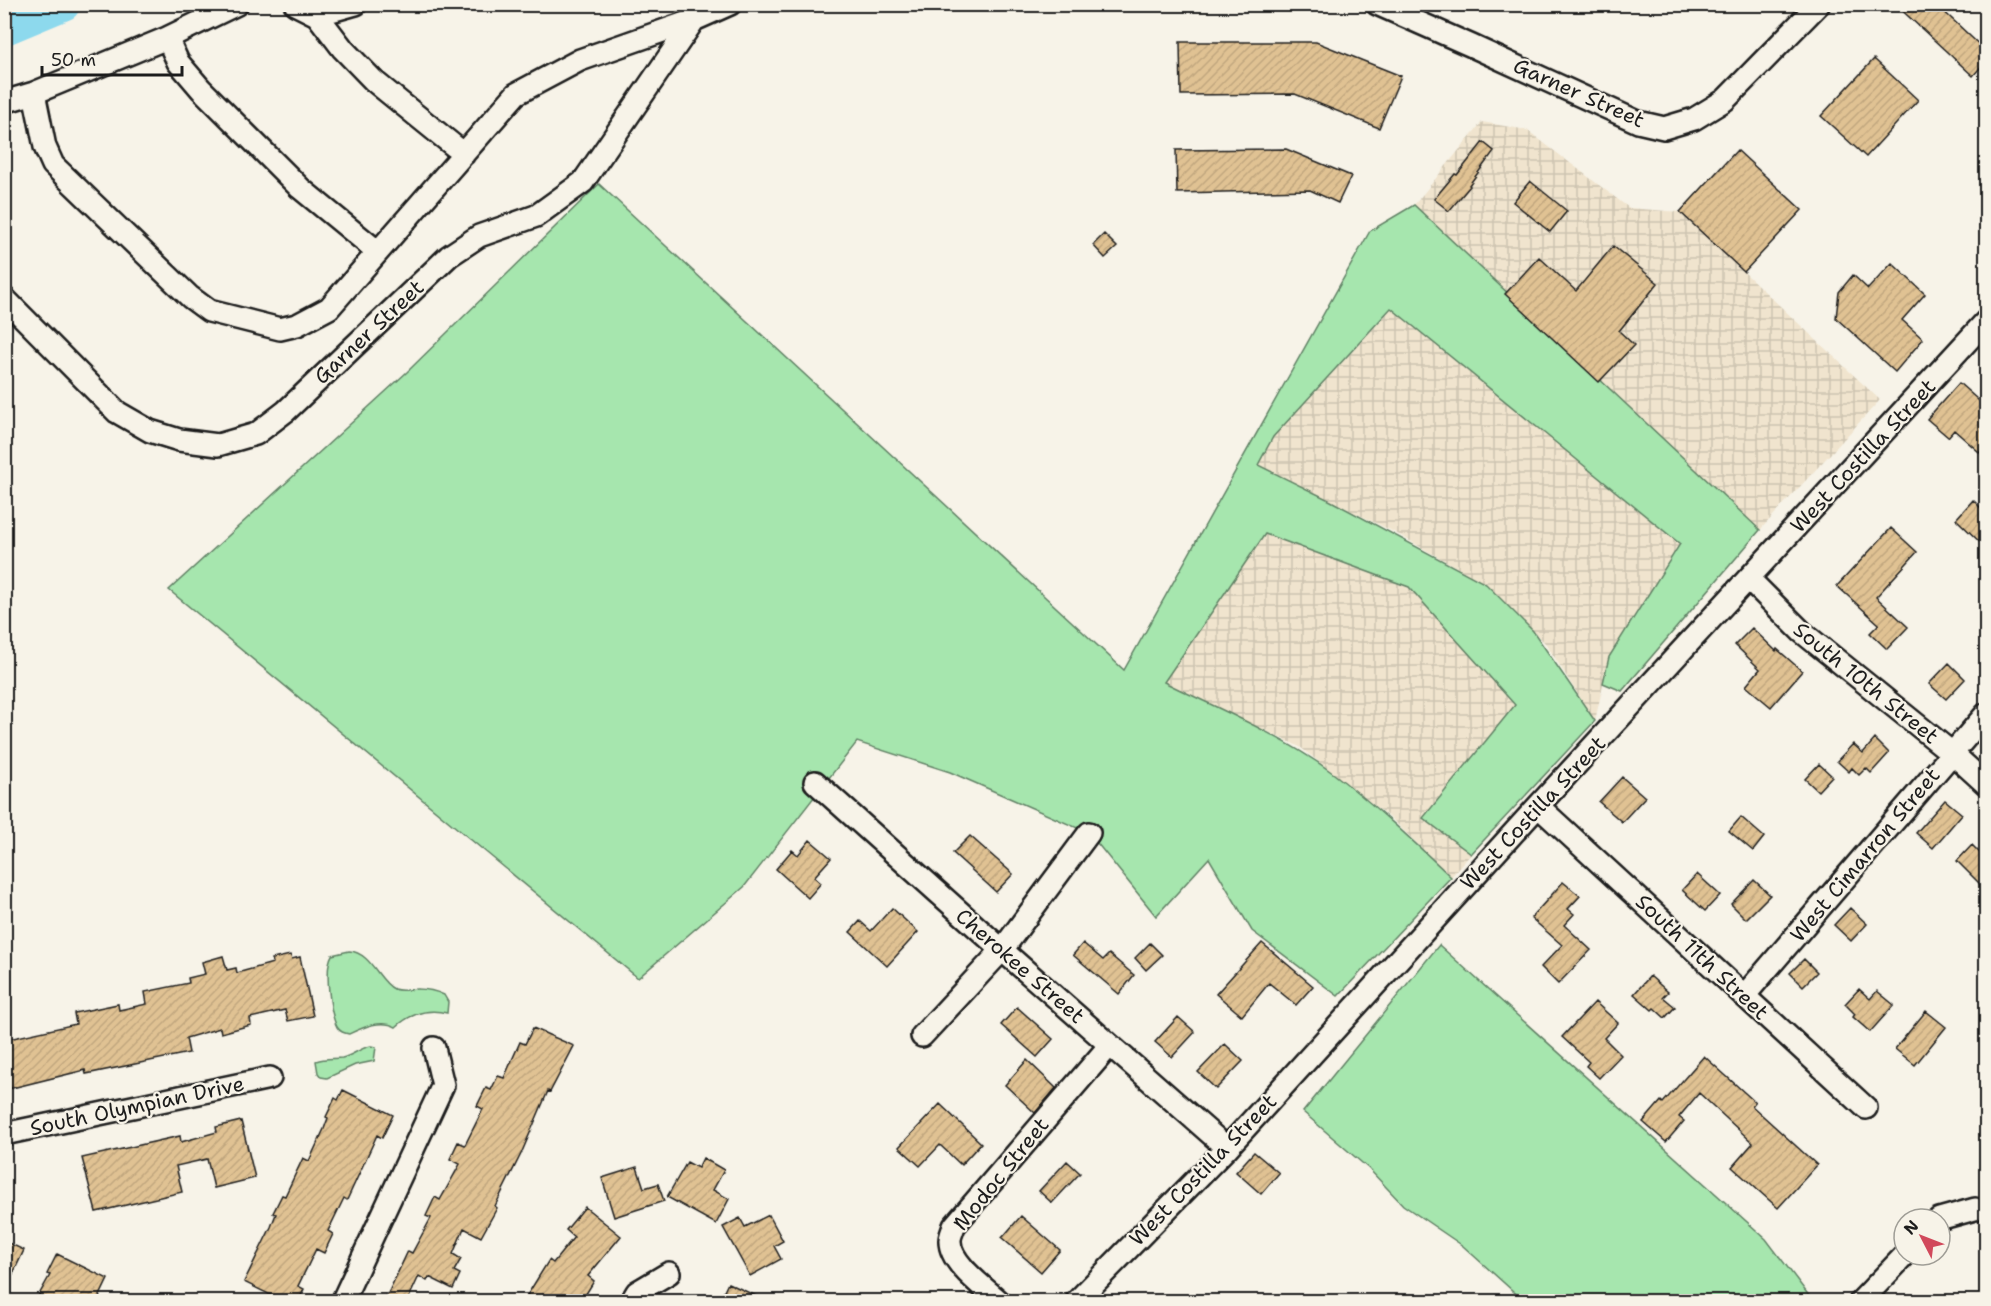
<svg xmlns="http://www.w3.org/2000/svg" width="1991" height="1306" font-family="'Shantell Sans',sans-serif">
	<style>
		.industrial { fill: url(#industrial-grid) }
		.green { fill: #a6e6ae; stroke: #618165; stroke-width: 1.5 }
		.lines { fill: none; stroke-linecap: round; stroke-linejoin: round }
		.river { stroke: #8dd9ed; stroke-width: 33 }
		.building { fill: url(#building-hatch); stroke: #1c1c1c; stroke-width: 1.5 }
		.minor-casing { stroke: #1c1c1c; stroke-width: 26 }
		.minor { stroke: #f7f3e8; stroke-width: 21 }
		.labels { text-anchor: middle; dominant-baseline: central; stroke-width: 4.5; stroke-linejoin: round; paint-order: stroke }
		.street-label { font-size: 21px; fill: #1c1c1c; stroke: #f7f3e8 }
	</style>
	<defs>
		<pattern id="industrial-grid" width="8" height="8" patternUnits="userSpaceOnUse" patternTransform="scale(1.5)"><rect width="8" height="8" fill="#f0e4ce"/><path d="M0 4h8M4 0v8" fill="none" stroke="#cdc3b0"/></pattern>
		<pattern id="building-hatch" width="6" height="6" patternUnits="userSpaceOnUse" patternTransform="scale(1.5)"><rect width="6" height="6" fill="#e0c293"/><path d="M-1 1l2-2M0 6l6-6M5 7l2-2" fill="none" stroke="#c0a67e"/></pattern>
	</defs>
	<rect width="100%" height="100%" fill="#f7f3e8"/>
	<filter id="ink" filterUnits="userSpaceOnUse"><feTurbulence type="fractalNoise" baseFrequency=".0167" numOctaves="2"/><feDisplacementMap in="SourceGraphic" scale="12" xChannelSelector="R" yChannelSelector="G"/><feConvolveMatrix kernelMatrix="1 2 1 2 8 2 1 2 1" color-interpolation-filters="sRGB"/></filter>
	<g filter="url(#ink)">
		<!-- industrial -->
		<path class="industrial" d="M1482,122l45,8 102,78 51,4 200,188 -120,130 -346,-325z
			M1392,308l288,236 -71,113 -14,64 -49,-77 -60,-60 -92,-52 -136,-67 15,-28z
			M1265,534l144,53 31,26 75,92 -92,113 48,36 -20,23 -57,-56 -94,-74 -136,-65z"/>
		<!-- green -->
		<path class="green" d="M599,184l525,486 246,-439 44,-26 346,325 -138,161 -19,-8 6,-26 71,-113 -289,-236 -118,129 -15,28 73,36 155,83 47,47 62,90 -124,133 -48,-36 92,-113 -106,-118 -144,-53 -101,148c55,27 117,53 166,89 43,32 82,69 121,106l-113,119 -86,-65 -43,-73 -53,58 -67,-83 -139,-61 -93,-30 -113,145 -106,91 -469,-388 238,-218z
			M1439,945l327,294 47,62h-289l-61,-55 -60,-41 -34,-36 -66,-57z
			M349,951c22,1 30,31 45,38 8,3 15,0 23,0 10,0 19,2 27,6l4,7 -1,11c-20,-5 -36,0 -51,14 -15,-8 -32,0 -47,7 -5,-1 -9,-2 -12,-7 -7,-14 -13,-59 -5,-72z
			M371,1046l5,1 -2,14 -19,4 -28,13 -6,-1 -3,-4 -2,-12c9,-3 17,-2 26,-3 10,-2 18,-10 29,-12z"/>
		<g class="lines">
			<!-- river -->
			<path class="river" d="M4,29l60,-25"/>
		</g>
		<!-- building -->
		<path class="building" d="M1895,4h41l50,47v10l-13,15z
			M1180,42h136l85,34 -22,52 -84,-34 -114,1z
			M1874,59l44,41 -52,57 -45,-41z
			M1483,142l11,9 -25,34 1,1 -21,25 -15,-12 21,-25 2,1z
			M1286,149l65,27 -13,27 -28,-13 -133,3 -1,-43z
			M1737,150l65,60 -58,62 -64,-60z
			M1530,181l37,30 -17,21 -37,-30z
			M1104,234l13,13 -12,11 -12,-13z
			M1613,246l45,37 -39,48 15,14 -35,37 -94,-88 34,-37 37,34z
			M1892,263l33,31 -23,26 21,19 -28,33 -59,-54 3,-26 14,-17 15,14z
			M1959,383l27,24v51l-32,-28 -6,7 -21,-18z
			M1973,500l13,13v35l-30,-29z
			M1891,528l26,24 -41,45 32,30 -21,22 -17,-16 9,-9 -42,-38z
			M1752,628l24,23 1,-2 25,22 -31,36 -25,-21 14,-17 -25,-24z
			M1949,663l16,16 -19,20 -17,-15z
			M1875,739l14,14 -18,20 -5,-5 -7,7 -7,-7 -3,4 -12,-11 16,-17 10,9z
			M1819,764l13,12 -14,15 -13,-12z
			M1622,777l23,20 -23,25 -23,-20z
			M1945,800l17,14 -29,34 -17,-15z
			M1741,817l23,20 -11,14 -24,-20z
			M970,836l43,38 -17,18 -43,-39z
			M810,840l21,18 -17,19 7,6 -13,15 -32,-29 16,-19 6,5z
			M1972,845l14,14v31l-29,-29z
			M1697,874l23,21 -15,16 -23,-21z
			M1754,880l16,15 -24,24 -15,-15z
			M1563,882l17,14 -12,13 6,5 -10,11 27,25 -33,34 -17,-17 21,-22 -31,-27z
			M892,908l26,24 -31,34 -37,-34 10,-11 11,10z
			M1850,908l17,16 -16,17 -17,-16z
			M1083,943l20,17 6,-6 25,21 -15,19 -46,-39z
			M1150,943l12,12 -16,15 -11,-12z
			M1262,943l51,43 -17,19 -27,-22 -27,33 -26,-22z
			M290,955l2,4 8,-2 13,59 -25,5 -3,-11 -35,8 1,7 -30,8 -1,-5 -34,10 3,15 -103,21 -1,-4 -81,20v-50l72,-16 -2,-11 44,-9 1,6 28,-6 -2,-12 44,-9 -1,-5 17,-4 -3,-12 21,-6 4,14 9,-2 1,5 36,-10 -1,-4z
			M1804,959l13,13 -14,14 -13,-13z
			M1650,976l18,16 -5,5 12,10 -10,11 -11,-10 -2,2 -18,-16z
			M1859,989l11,10 7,-8 17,14 -24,27 -17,-15 2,-3 -10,-10z
			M1595,1002l23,21 -14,15 17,17 -22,23 -13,-12 3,-4 -27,-25z
			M1017,1007l36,32 -16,18 -36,-32z
			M1926,1011l20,16 -31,38 -20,-16z
			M1178,1017l17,15 -23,25 -17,-15z
			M533,1028l41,18 -24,46 -2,-1 -27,63 -26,52 2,2 -16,29 -17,-9 -11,26 8,5 -7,12 6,3 -7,15 -24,-12 -2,4 -8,-5 -12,26h-23l24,-51 4,2 19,-35 -5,-2 9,-19 5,3 20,-36 -10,-5 8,-17 7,3 18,-36 -6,-3 9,-18 5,2 7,-14 6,2 16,-36 5,2z
			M1225,1044l18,17 -27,28 -18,-17z
			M1704,1056l51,46 -3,4 65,59 -39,43 -46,-41 21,-24 -54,-50 -20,24 5,4 -18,21 -23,-20 18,-21 2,2z
			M1027,1060l29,28 -21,25 -30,-28z
			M343,1090l50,25 -11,23 -5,-3 -30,65 -3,-2 -16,33 5,3 -9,19 -8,-4 -18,37 6,3 -6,13h-13l-41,-20 27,-55 5,-13 -3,-1 9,-18 3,1 18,-38 6,3 15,-32 4,-11 -2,-1 9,-19 3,2z
			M940,1104l41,39 -20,22 -21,-20 -20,21 -21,-19z
			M241,1121l14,57 -41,10 -7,-29 -31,7 6,26 -86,20 -14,-54 98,-22 1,6 36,-10 -1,-5z
			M1254,1152l25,21 -18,21 -25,-22z
			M703,1158l21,12 -11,20 16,9 -13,25 -49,-27 20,-35 11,6z
			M1067,1161l13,12 -28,30 -13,-12z
			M637,1167l7,21 14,-4 6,17 -50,16 -12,-39z
			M585,1207l36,29 -33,40 6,5 -13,21h-58l26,-42 4,3 21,-26 -8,-7z
			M769,1215l14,26 -9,5 7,13 -31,17 -27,-49 17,-9 5,9z
			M1021,1216l39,34 -19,22 -39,-34z
			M4,1241l20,9 -20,43z
			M57,1254l51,25 -11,23h-62l15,-27 -3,-1z
			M728,1283l41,19h-50z"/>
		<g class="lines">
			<!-- minor casing -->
			<g class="minor-casing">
				<path id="minor" d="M295,4l22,11 39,-11
					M1377,4l95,42 166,76 26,6 30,-9 31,-19 94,-96
					M317,15l26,34 31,32 90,73
					M167,38l11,24 23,27 99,99 78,64
					M34,93l11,54 8,18 137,132 19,14 71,18 17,-4 32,-17 187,-214 64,-34 114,-40 36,-16
					M4,102l30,-9 133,-55 70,-34
					M4,298l113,114 33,19 29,9 39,5 38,-11 30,-23 163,-155 30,-20 57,-20 47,-34 111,-162
					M1749,579l53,53 150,121 34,31
					M815,782l187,168 225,198
					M1538,806l328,302
					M1744,996l242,-282
					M922,1036l80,-86 87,-117
					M4,1134l266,-56
					M1939,1219l36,-10
					M342,1302l101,-217 -9,-37
					M631,1302l6,-10 32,-19
					M1000,1302c-15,-14 -51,-39 -50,-62 0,-4 3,-10 4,-14l156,-181
					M1076,1302l151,-154 311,-342 448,-485
					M1860,1302l45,-47"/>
			</g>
			<!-- minor -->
			<use href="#minor" class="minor"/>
		</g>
	</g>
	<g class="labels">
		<!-- street labels -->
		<g class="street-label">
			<text transform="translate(1579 93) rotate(24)">Garner Street</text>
			<text transform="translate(369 332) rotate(-43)">Garner Street</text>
			<text transform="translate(1863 456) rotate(-47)">West Costilla Street</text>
			<text transform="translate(1866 683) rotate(39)">South 10th Street</text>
			<text transform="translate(1533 813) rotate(-47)">West Costilla Street</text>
			<text transform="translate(1865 855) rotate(-50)">West Cimarron Street</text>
			<text transform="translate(1702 957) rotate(43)">South 11th Street</text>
			<text transform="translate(1020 966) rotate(41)">Cherokee Street</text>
			<text transform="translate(137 1106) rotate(-12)">South Olympian Drive</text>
			<text transform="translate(1203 1170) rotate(-46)">West Costilla Street</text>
			<text transform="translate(1001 1174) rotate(-51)">Modoc Street</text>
		</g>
	</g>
	<!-- margin -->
	<rect width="1991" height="1306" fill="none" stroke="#f7f3e8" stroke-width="24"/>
	<rect x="12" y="12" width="1967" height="1282" fill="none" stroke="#1c1c1c" stroke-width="2" filter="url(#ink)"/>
	<!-- north arrow -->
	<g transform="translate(1922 1237) rotate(312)"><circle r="28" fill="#f7f3e8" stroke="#9f9d96" stroke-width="1.5"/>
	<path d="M0-4.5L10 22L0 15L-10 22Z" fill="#d1495b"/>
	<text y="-9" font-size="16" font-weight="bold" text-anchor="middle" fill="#1c1c1c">N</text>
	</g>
	<!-- scale -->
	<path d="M42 66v9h140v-9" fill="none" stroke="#1c1c1c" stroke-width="3"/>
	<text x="51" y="66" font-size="18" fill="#1c1c1c" stroke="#f7f3e8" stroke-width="4.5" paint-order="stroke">50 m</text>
</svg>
